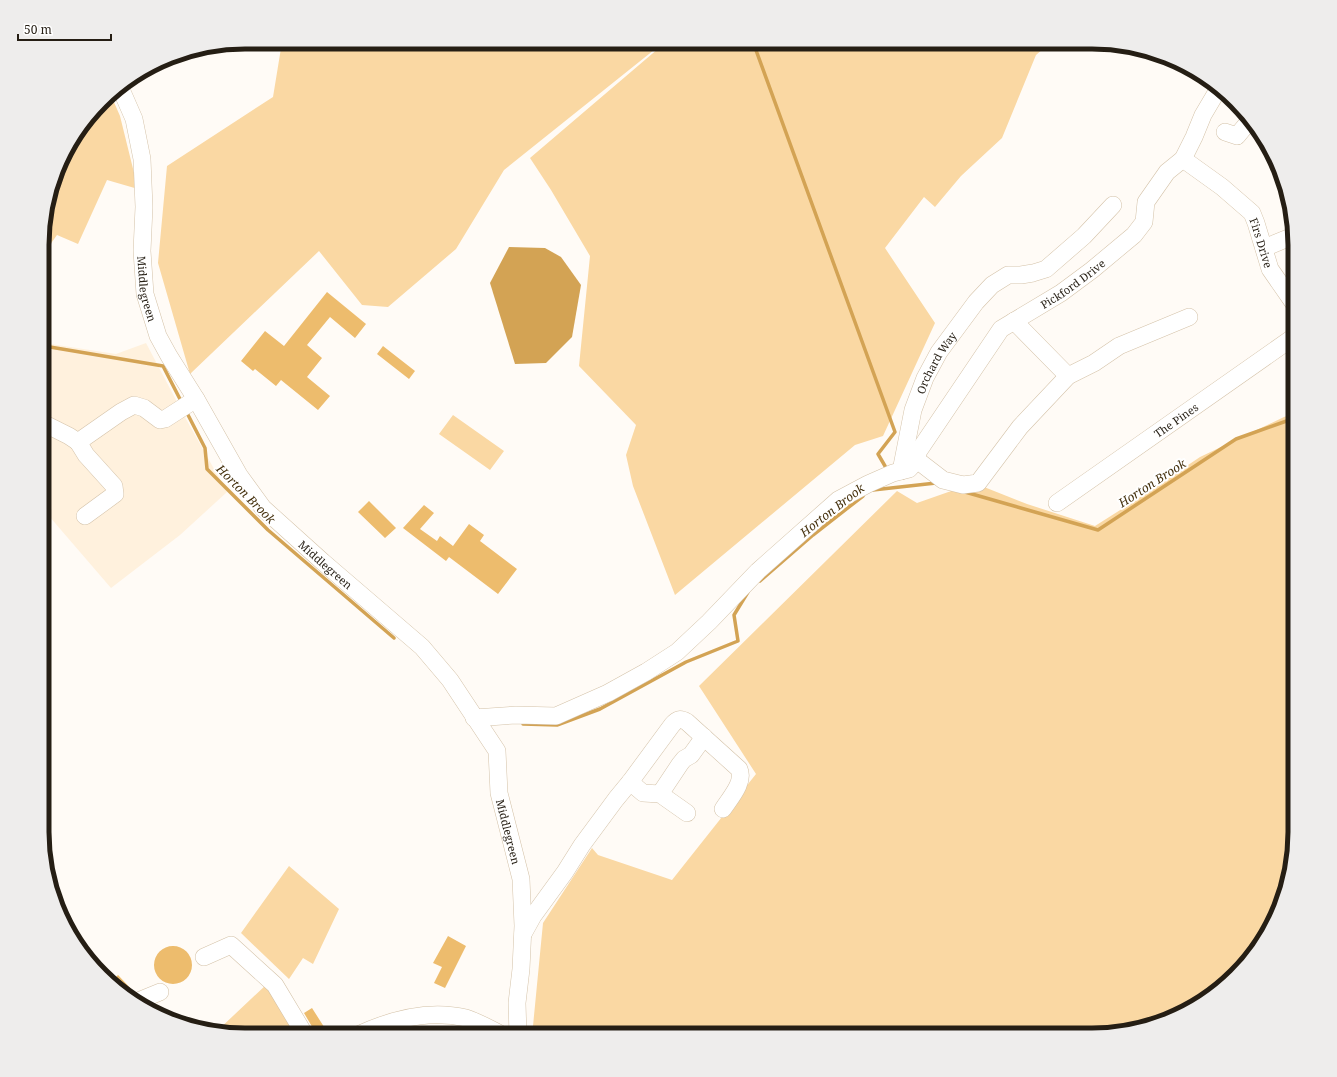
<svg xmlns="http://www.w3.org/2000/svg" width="1337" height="1077" font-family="'Noto Serif',serif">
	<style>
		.built { fill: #fff1dd }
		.green { fill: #fad8a3 }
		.water { fill: #d3a354 }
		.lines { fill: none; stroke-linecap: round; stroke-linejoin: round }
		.stream { stroke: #d3a354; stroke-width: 3.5 }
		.building { fill: #edbc6d }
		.minor-casing { stroke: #d4c2a8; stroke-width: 18 }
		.minor { stroke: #fff; stroke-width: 17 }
		.labels { text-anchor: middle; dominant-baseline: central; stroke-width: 4; stroke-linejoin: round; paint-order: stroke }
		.street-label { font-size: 11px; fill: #251e14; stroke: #fff }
		.water-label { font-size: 12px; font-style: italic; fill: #45310e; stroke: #fff }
		.rim { fill: none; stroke: #251e14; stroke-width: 5 }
	</style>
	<rect width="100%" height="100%" fill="#fffbf6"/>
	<!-- built -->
	<path class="built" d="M44,343l72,11 30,-11 40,76 41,73 -47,43 -69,53 -68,-79v-7l6,-20 -6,-22z"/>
	<!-- green -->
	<path class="green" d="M282,42h382l-160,128 -48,79 -68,58 -26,-2 -43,-54 -129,123 -32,-111 9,-97 106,-69z
		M666,42h385l-15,13 -34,83 -41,38 -26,31 -11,-10 -39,51 50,75 -52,113 -28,9 -180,150 -42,-109 -7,-31 10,-30 -57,-59 11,-110 -39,-66 -21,-32z
		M110,93l10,23 18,73 -31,-9 -29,64 -21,-9 -13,18v-35l25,-74z
		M1295,413v433l-16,64 -34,56 -30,27 -45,26 -78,16h-556l-3,-9 10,-103 49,-75 6,7 74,25 84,-106 -57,-88 198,-195 20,12 57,-20 53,21 68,22 41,-26 64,-43 84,-40z
		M453,415l51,36 -14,19 -51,-36z
		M43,460l6,22 -6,20z
		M289,866l50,43 -26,55 -10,-6 -14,21 -48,-46z
		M267,984l32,51h-67l-15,-4z"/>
	<!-- water -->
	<path class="water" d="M509,247l36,1 16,9 20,28 -9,52 -26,26 -31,1 -25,-81z"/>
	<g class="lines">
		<!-- stream -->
		<path class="stream" d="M753,42l142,390 -17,22 7,12
			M44,346l119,20 19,37
			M186,411l19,37 2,21 61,61 126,108
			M873,490l63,-7
			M965,492l133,38 138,-91 59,-21
			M760,581l53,-46 50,-39
			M523,724l34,1 43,-16 86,-47 52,-21 -4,-26 14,-23"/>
	</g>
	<!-- building -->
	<path class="building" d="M327,292l39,32 -11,14 -25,-21 -23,28 15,13 -15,19 23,19 -12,14 -37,-30 -5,6 -21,-17 -2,2 -12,-10 24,-30 19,15z
		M383,346l32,25 -6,8 -32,-25z
		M369,501l27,27 -11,10 -27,-26z
		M424,505l10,8 -14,16 17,12 3,-5 13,10 16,-22 15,11 -4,6 37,28 -19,25 -49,-37 -3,4 -43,-33z
		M448,936l18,10 -21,42 -11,-5 8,-16 -9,-4z
		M154 965a19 19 0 1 1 38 0a19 19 0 1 1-38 0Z
		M118,975l16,17 -4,4 -20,-13z
		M312,1008l14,22 -7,5h-4l-1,-5 -10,-17z"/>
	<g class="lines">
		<!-- minor casing -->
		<g class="minor-casing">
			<g id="minor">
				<path id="s1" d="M120,87l14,32 8,40 2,48 -2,44 3,43 13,42 11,20 27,43 43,76 24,33 60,54 99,85 28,33 47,71 2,42 22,86 2,47 -2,43 -4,34 1,32"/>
				<path d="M1225,132l12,4 14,-17"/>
				<path id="s2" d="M1183,159l39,28 30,26 4,10 14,46 25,36"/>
				<path d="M1264,248l29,-12"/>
				<path d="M1014,321l54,55"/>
				<path d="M43,423l26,13 9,6 43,-30 13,-7 10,3 16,12 5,-1 31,-20"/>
				<path d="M78,442l8,13 28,31 1,8 -30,22"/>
				<path d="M917,460l26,20 20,5 15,-2 42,-56 48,-51 26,-13 25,-17 70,-29"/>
				<path id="s3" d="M901,471l12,-61 12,-32 14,-26 37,-50 16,-17 16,-10h13l12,-2 13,-4 38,-33 29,-31"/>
				<path id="s4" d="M1057,503l238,-167"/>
				<path id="s5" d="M474,718l42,-3 40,1 52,-23 38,-21 31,-20 32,-30 49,-51 80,-71 30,-16 25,-11 16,-4 8,-9 1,-8 83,-123 60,-36 31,-23 42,-35 10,-13 2,-20 21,-30 16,-13 11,-22 9,-22 16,-27"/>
				<path d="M630,782l13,11 17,1 27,19"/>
				<path d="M660,794l20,-30 4,-5 7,-4 13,-18"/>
				<path d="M523,934l10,-18 32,-44 17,-27 34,-46 14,-17 42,-57c5,-6 8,-7 15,-3l52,47c6,13 -9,29 -16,40"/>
				<path d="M204,957l27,-12 44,40 30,50"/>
				<path d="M138,1001l22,-9"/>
				<path d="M358,1035c34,-16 71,-26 108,-17 12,4 25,11 36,17"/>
			</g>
		</g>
		<!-- minor -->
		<use href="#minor" class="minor"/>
	</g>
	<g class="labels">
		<!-- street labels -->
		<g class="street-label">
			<text stroke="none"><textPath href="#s2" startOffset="119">Firs Drive</textPath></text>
			<text stroke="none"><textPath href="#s5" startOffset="772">Pickford Drive</textPath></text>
			<text stroke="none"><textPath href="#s1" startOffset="206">Middlegreen</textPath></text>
			<text stroke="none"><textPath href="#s3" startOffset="115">Orchard Way</textPath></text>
			<text stroke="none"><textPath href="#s4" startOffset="145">The Pines</textPath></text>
			<text stroke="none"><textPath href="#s1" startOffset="541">Middlegreen</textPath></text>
			<text stroke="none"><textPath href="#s1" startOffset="878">Middlegreen</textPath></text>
		</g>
		<!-- water labels -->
		<g class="water-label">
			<text transform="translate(1152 483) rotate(-33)">Horton Brook</text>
			<text transform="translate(246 494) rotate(45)">Horton Brook</text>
			<text transform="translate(832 510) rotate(-38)">Horton Brook</text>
		</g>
	</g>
	<!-- crop -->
	<path d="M0 0H1337V1077H0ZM245 49H1092A196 196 0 0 1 1288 245V832A196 196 0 0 1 1092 1028H245A196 196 0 0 1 49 832V245A196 196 0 0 1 245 49Z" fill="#eeedec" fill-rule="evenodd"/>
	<path class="rim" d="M245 49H1092A196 196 0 0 1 1288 245V832A196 196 0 0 1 1092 1028H245A196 196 0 0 1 49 832V245A196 196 0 0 1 245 49Z"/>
	<!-- scale -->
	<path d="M18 34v6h93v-6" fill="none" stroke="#251e14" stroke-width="2"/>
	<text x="24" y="34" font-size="12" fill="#251e14" stroke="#ffffff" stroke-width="3" paint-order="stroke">50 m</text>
</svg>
